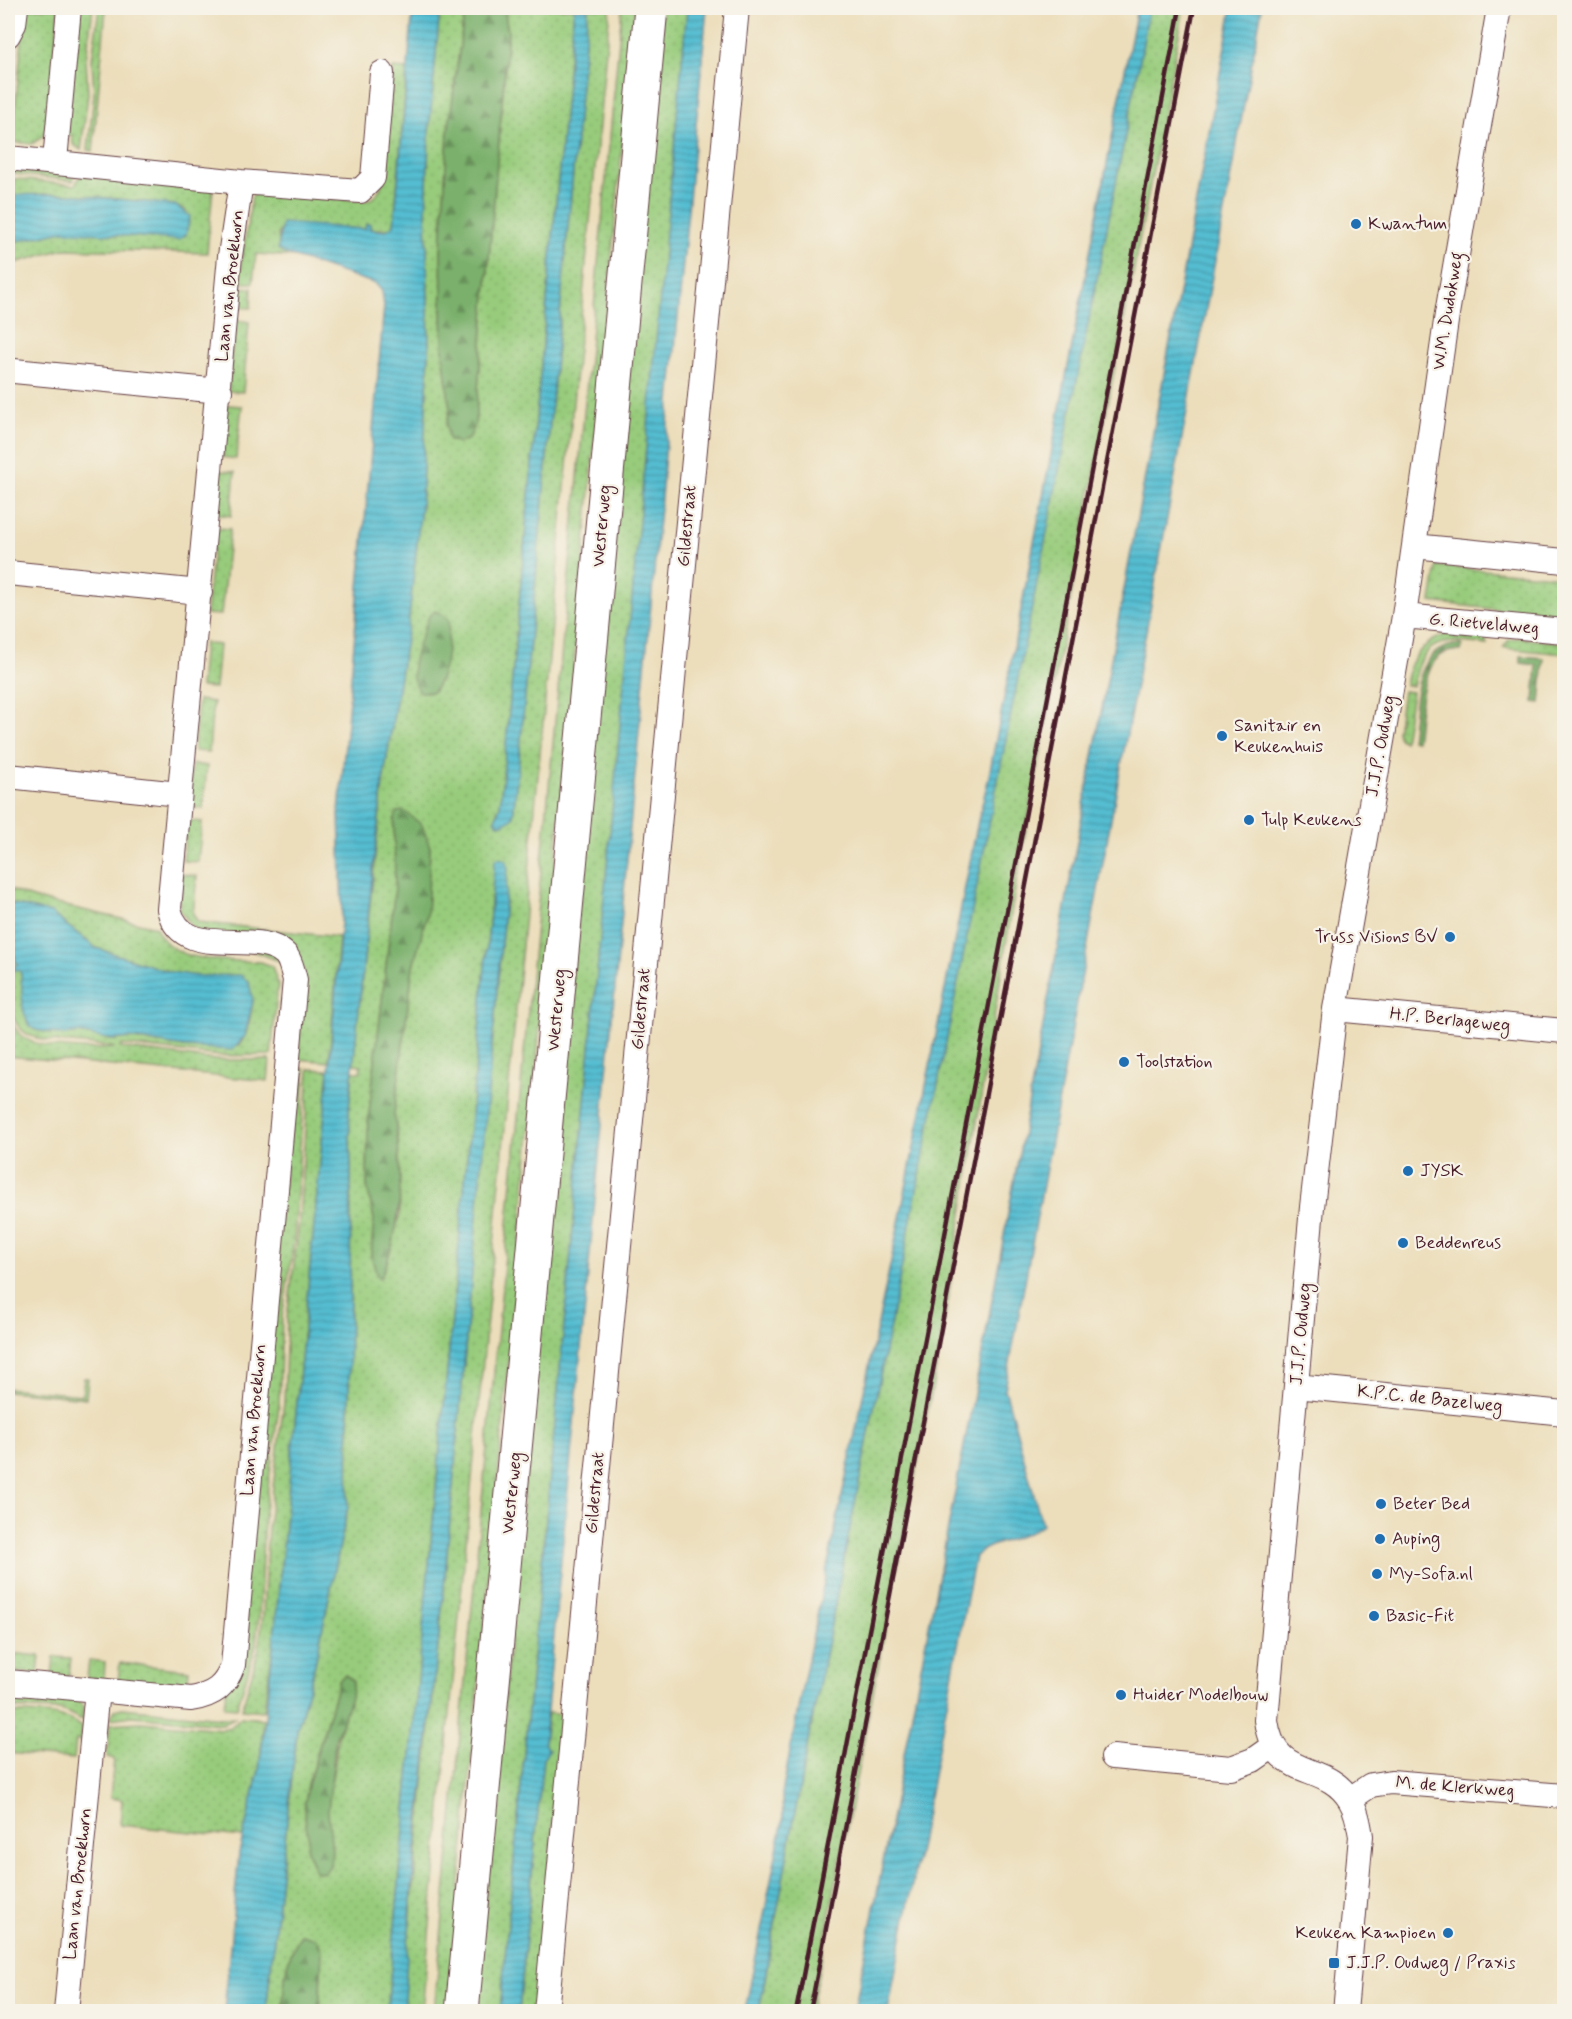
<svg xmlns="http://www.w3.org/2000/svg" width="1572" height="2019" font-family="Mynerve,sans-serif">
	<style>
		.grass { fill: url(#grass-dots); stroke: #717654; stroke-width: 1.5; fill-rule: evenodd }
		.forest { fill: url(#forest-firs); stroke: #62684c; stroke-width: 1.5 }
		.water { fill: url(#water-rules); stroke: #4f6e7e; stroke-width: 1.5 }
		.lines { fill: none; stroke-linecap: round; stroke-linejoin: round }
		.street-casing { stroke: #623c41; stroke-width: 26 }
		.primary-casing { stroke: #623c41; stroke-width: 35 }
		.street { stroke: #fff; stroke-width: 24 }
		.primary { stroke: #fff; stroke-width: 33 }
		.rail { stroke: #4a1f2b; stroke-width: 4.5 }
		.poi-dot { fill: #1f6fb2; stroke: #f7f3e8; stroke-width: 2 }
		.labels { text-anchor: middle; dominant-baseline: central; stroke-width: 4.5; stroke-linejoin: round; paint-order: stroke }
		.poi-label { font-size: 18px; fill: #4a1f2b; stroke: #f7f3e8; text-anchor: start }
		.street-label { font-size: 18px; fill: #4a1f2b; stroke: #f7f3e8 }
	</style>
	<defs>
		<pattern id="grass-dots" width="8" height="8" patternUnits="userSpaceOnUse" patternTransform="scale(1.5)"><rect width="8" height="8" fill="#98cc7c"/><path d="M2 2h.1M6 6h.1" fill="none" stroke="#84af6b" stroke-width="1.8" stroke-linecap="round"/></pattern>
		<pattern id="forest-firs" width="22" height="20" patternUnits="userSpaceOnUse" patternTransform="scale(1.5)"><rect width="22" height="20" fill="#7ab06c"/><path d="M5 1l3.5 6h-7zM16 11l3.5 6h-7z" fill="#668f59"/></pattern>
		<pattern id="water-rules" width="6" height="5" patternUnits="userSpaceOnUse" patternTransform="scale(1.5)"><rect width="6" height="5" fill="#54bdd1"/><path d="M0 2.5h6" fill="none" stroke="#4899aa"/></pattern>
	</defs>
	<rect width="100%" height="100%" fill="#f7f3e8"/>
	<filter id="ink" filterUnits="userSpaceOnUse"><feTurbulence type="fractalNoise" baseFrequency=".0167" numOctaves="2"/><feDisplacementMap in="SourceGraphic" scale="12" xChannelSelector="R" yChannelSelector="G"/><feConvolveMatrix kernelMatrix="1 2 1 2 8 2 1 2 1" color-interpolation-filters="sRGB"/></filter>
	<filter id="wash" filterUnits="userSpaceOnUse"><feTurbulence type="fractalNoise" baseFrequency=".008" numOctaves="4" result="noise"/><feDisplacementMap in="SourceGraphic" scale="24" xChannelSelector="R" yChannelSelector="G"/><feGaussianBlur stdDeviation="1.35" result="paint"/><feColorMatrix in="noise" values="0 0 0 0 0 0 0 0 0 0 0 0 0 0 0 0 0 1.4 0 .05"/><feComposite in="paint" operator="in"/></filter>
	<g filter="url(#wash)">
		<rect width="100%" height="100%" fill="#ecdebb"/>
		<!-- grass -->
		<path class="grass" d="M25,8h34l-11,113 -5,15 -11,8 -20,-2z
			M79,8h14l-7,51 2,35 -7,56 -8,-6 -1,-9h-6z
			M99,8h7l-13,143 -5,-1 6,-56 -2,-34z
			M440,8h25l-17,125 -7,115 2,104 7,58 -4,15h29l33,-393 -4,-24h70l-69,747 -5,51 -3,5 1,12 6,1 9,-7 8,-78 67,-731h22l-188,2003h-19l2,-39 38,-374 65,-732 -13,-6 -108,1151h-68l2,-38 -20,-38c-17,24 -17,48 -18,76l-17,1 31,-281 18,-67 33,-157 3,-339 -2,-60 4,-36h7l1,-7 -8,-1 30,-282 25,-156 13,-120 8,-154 -3,-139 3,-81zM394,819l36,28 -3,67 -14,52 -19,148 4,23 2,78 -21,63 -8,-22 3,-37 -7,-33 1,-64 27,-234zM345,1675l8,5c-3,26 -17,49 -17,76l-21,115 -8,-21 1,-14 -4,-26 4,-26 31,-104z
			M622,8h13l-187,2003 -14,1z
			M662,8h26l-23,270 -22,207 -143,1526 -25,1z
			M1149,8h35l-166,863 -78,477 -129,663 -52,1 50,-276z
			M393,68l14,1 -13,156 -4,4h-20v-5h-4v5l-88,4c1,15 3,19 18,24l-40,-3 -3,29h-15l14,-87 5,-3 108,8 10,-4 7,-12z
			M8,168l67,6 -2,7 -65,-8z
			M81,175l68,6v4l64,3 -6,65 -143,-4 -56,16v-22l55,-12 32,1 91,-21 -12,-6 -106,-11 -60,1v-17l67,7z
			M237,287l15,1 -1,20 -16,-1z
			M235,320l14,2 -6,70 -15,-1z
			M227,405l15,1 -6,53 -14,-2z
			M220,471l15,1 -4,44 -15,-2z
			M215,528l15,1 -9,86 -15,-1z
			M1437,566l127,11v40l-133,-15z
			M1451,633l28,2 7,6 1,4c-44,-6 -64,-8 -74,41l-8,-1c4,-27 20,-45 46,-52z
			M1517,638l47,5v11l-61,-6 6,-8z
			M204,643l15,2 -4,43 -15,-1z
			M1403,691l9,1 -8,49 -5,-3 -2,-6z
			M198,700l15,2 -4,50 -15,-1z
			M192,764l15,2 -4,43 -15,-2z
			M187,820l15,2 -4,40 -15,-1z
			M182,874l15,2 -4,38 5,8 141,15 -10,125 -31,-3 6,-89 -109,-40 -16,-21z
			M8,889l28,10 120,28c15,39 70,32 105,35l11,4 6,19 -7,70 -52,1 -97,-11 -2,3 95,12h55l-2,21 -260,-25v-43c3,9 7,18 15,24 19,13 69,13 92,11 -13,-3 -28,-3 -42,-5 -15,-1 -34,-2 -46,-9 -26,-17 -19,-64 -19,-90l8,13 20,73 27,5 16,-2 34,7 17,-2 22,5 88,2 8,-16 5,-28 -13,-25h-43l-27,-4 -74,-24 -45,-35 -43,-10z
			M297,1067l8,2 -11,173 -12,75 -3,89 -15,112 -5,98 -4,32 -18,60 -13,-1z
			M309,1069l20,1 -55,569 -10,72 -22,-2 17,-61 4,-34 5,-88 16,-124 3,-84 12,-94z
			M84,1378h4l-2,20 -78,-7v-3l74,7z
			M8,1653l32,3 -2,18 -30,-3z
			M54,1657l17,1 -2,18 -17,-1z
			M89,1660l16,2 -1,18 -17,-2z
			M120,1663l69,7 -2,18 -69,-7z
			M8,1689l68,9 7,9v13l-22,-10 -53,-2z
			M122,1708l100,10 14,-1 -14,7 -90,-8 -22,3 5,-9z
			M8,1712c26,3 52,-2 74,15l-1,14 -5,-1 -2,19 -66,-6z
			M548,1713l15,2 -27,296 -17,1 24,-255 4,-8 -3,-7z
			M241,1717l23,2 -5,51 -16,67 -123,-12 2,-25 -12,-2 4,-39 -7,-2 3,-33 31,-2 81,7 9,-2z"/>
		<!-- forest -->
		<path class="forest" d="M465,8h39l4,24 -33,393 -6,14 -10,4 -10,-3 -3,-15 4,-15 -7,-58 -2,-104 7,-115z
			M435,611l9,4 5,6c-1,24 -2,52 -16,71h-13c-18,-17 2,-55 9,-76z
			M1454,645h8l-1,6c-43,-5 -40,60 -45,90l-5,-1c5,-32 1,-89 43,-95z
			M1521,656l23,2 -4,45 -6,-1 3,-37 -16,-2z
			M404,811l18,14 8,22 -3,68 -14,51 -19,148c9,55 10,111 -13,163l-3,1 -7,-22 3,-37 -7,-33 1,-64 27,-234 -1,-69 3,-7z
			M345,1675l8,5 -2,17 -15,41 -8,73 4,40 -2,15 -7,7 -8,-2 -8,-21 1,-14 -4,-26 4,-25 31,-105z
			M301,1935l16,4 5,12 -3,60h-36c1,-28 1,-52 18,-76z"/>
		<!-- water -->
		<path class="water" d="M413,8h27l-11,124 -3,81 3,139 -8,154 -13,120 -25,156 -10,87 -24,239 2,60 -3,339 -33,157 -18,67 -31,280h-42l15,-158 20,-83 15,-131 55,-569 13,-161 -3,-97 45,-506 -2,-15 -6,-7 -93,-31 -5,-4 4,-26 83,6 1,-5h4v5l15,2 9,-6z
			M574,8h14l-67,731 -8,78 -9,7h-6l-3,-4 5,-14 5,-51z
			M687,8h20l-163,1734 3,7h3l-7,9 -24,253h-19z
			M1137,8h12l-10,58 -330,1670 -50,275h-14l38,-191 -1,-26 20,-106 99,-475 77,-392 10,-40z
			M1232,8h30l-257,1381 37,135c-19,17 -48,15 -67,32l-87,455h-34l130,-668z
			M68,194l107,11 15,11 -4,19 -7,5 -116,-9 -55,12v-48z
			M499,858l6,2 3,6 -65,732 -30,279 -9,122 -1,12h-16l108,-1151z
			M8,903l43,10 45,35 74,24 27,4 43,-1 9,7 4,19 -8,35 -12,14 -48,-3 -55,-9 -17,2 -34,-7 -16,2 -27,-5 -7,-4 -6,-17 -2,-35 -2,-4h-5v-4l4,-1 -10,-21z"/>
	</g>
	<g filter="url(#ink)">
		<g class="lines">
			<!-- street casing -->
			<g class="street-casing">
				<path id="street" d="M8,35l6,-11 2,-16
					M8,158l233,24 119,9 13,-13 9,-105
					M55,161l14,-153
					M14,371l206,20
					M1414,546l150,15
					M8,573l192,19
					M1404,616l160,15
					M8,776l171,18
					M1335,1009l229,22
					M1296,1386l268,27
					M8,1682l89,8
					M1113,1757l118,11 22,-8 20,-14
					M1350,1799l21,-14 20,-3 173,14
					M66,2012l31,-322 94,9c23,-4 34,-12 42,-34l62,-685c-2,-8 -5,-21 -10,-26 -30,-28 -103,10 -116,-45l61,-653 11,-74
					M546,2012l191,-2004
					M1345,2012l16,-176c-2,-12 -4,-25 -11,-36 -25,-41 -76,-17 -84,-80l46,-513 23,-198 69,-393 43,-302 52,-306"/>
			</g>
			<!-- primary casing -->
			<g class="primary-casing">
				<path id="primary" d="M462,2012l189,-2004"/>
			</g>
			<!-- street -->
			<use href="#street" class="street"/>
			<!-- primary -->
			<use href="#primary" class="primary"/>
			<!-- rail -->
			<path class="rail" d="M796,2012l384,-2004
				M810,2012l384,-2004"/>
		</g>
	</g>
	<!-- markers -->
	<g class="poi-dot">
		<circle cx="1356" cy="224" r="6"/>
		<circle cx="1222" cy="736" r="6"/>
		<circle cx="1249" cy="820" r="6"/>
		<circle cx="1450" cy="937" r="6"/>
		<circle cx="1124" cy="1062" r="6"/>
		<circle cx="1408" cy="1171" r="6"/>
		<circle cx="1403" cy="1243" r="6"/>
		<circle cx="1381" cy="1504" r="6"/>
		<circle cx="1380" cy="1539" r="6"/>
		<circle cx="1377" cy="1574" r="6"/>
		<circle cx="1374" cy="1616" r="6"/>
		<circle cx="1121" cy="1695" r="6"/>
		<circle cx="1448" cy="1933" r="6"/>
		<rect x="1328" y="1957" width="12" height="12" rx="3"/>
	</g>
	<g class="labels">
		<!-- poi labels -->
		<g class="poi-label">
			<text x="1368" y="224">Kwantum</text>
			<text x="1234" y="726">Sanitair en<tspan x="1234" dy="21">Keukenhuis</tspan></text>
			<text x="1261" y="820">Tulp Keukens</text>
			<text x="1438" y="937" text-anchor="end">Truss Visions BV</text>
			<text x="1136" y="1062">Toolstation</text>
			<text x="1420" y="1171">JYSK</text>
			<text x="1415" y="1243">Beddenreus</text>
			<text x="1393" y="1504">Beter Bed</text>
			<text x="1392" y="1539">Auping</text>
			<text x="1389" y="1574">My-Sofa.nl</text>
			<text x="1386" y="1616">Basic-Fit</text>
			<text x="1133" y="1695">Huider Modelbouw</text>
			<text x="1436" y="1933" text-anchor="end">Keuken Kampioen</text>
			<text x="1346" y="1963">J.J.P. Oudweg / Praxis</text>
		</g>
		<!-- street labels -->
		<g class="street-label">
			<text transform="translate(230 286) rotate(-84)">Laan van Broekhorn</text>
			<text transform="translate(1448 311) rotate(-81)">W.M. Dudokweg</text>
			<text transform="translate(602 526) rotate(-85)">Westerweg</text>
			<text transform="translate(687 526) rotate(-85)">Gildestraat</text>
			<text transform="translate(1484 624) rotate(5)">G. Rietveldweg</text>
			<text transform="translate(1381 746) rotate(-80)">J.J.P. Oudweg</text>
			<text transform="translate(641 1009) rotate(-85)">Gildestraat</text>
			<text transform="translate(557 1010) rotate(-85)">Westerweg</text>
			<text transform="translate(1450 1020) rotate(6)">H.P. Berlageweg</text>
			<text transform="translate(1301 1334) rotate(-85)">J.J.P. Oudweg</text>
			<text transform="translate(1430 1399) rotate(6)">K.P.C. de Bazelweg</text>
			<text transform="translate(254 1420) rotate(-85)">Laan van Broekhorn</text>
			<text transform="translate(512 1493) rotate(-84)">Westerweg</text>
			<text transform="translate(595 1493) rotate(-85)">Gildestraat</text>
			<text transform="translate(1455 1787) rotate(4)">M. de Klerkweg</text>
			<text transform="translate(78 1884) rotate(-84)">Laan van Broekhorn</text>
		</g>
	</g>
	<!-- margin -->
	<rect width="1572" height="2019" fill="none" stroke="#f7f3e8" stroke-width="30"/>
</svg>
